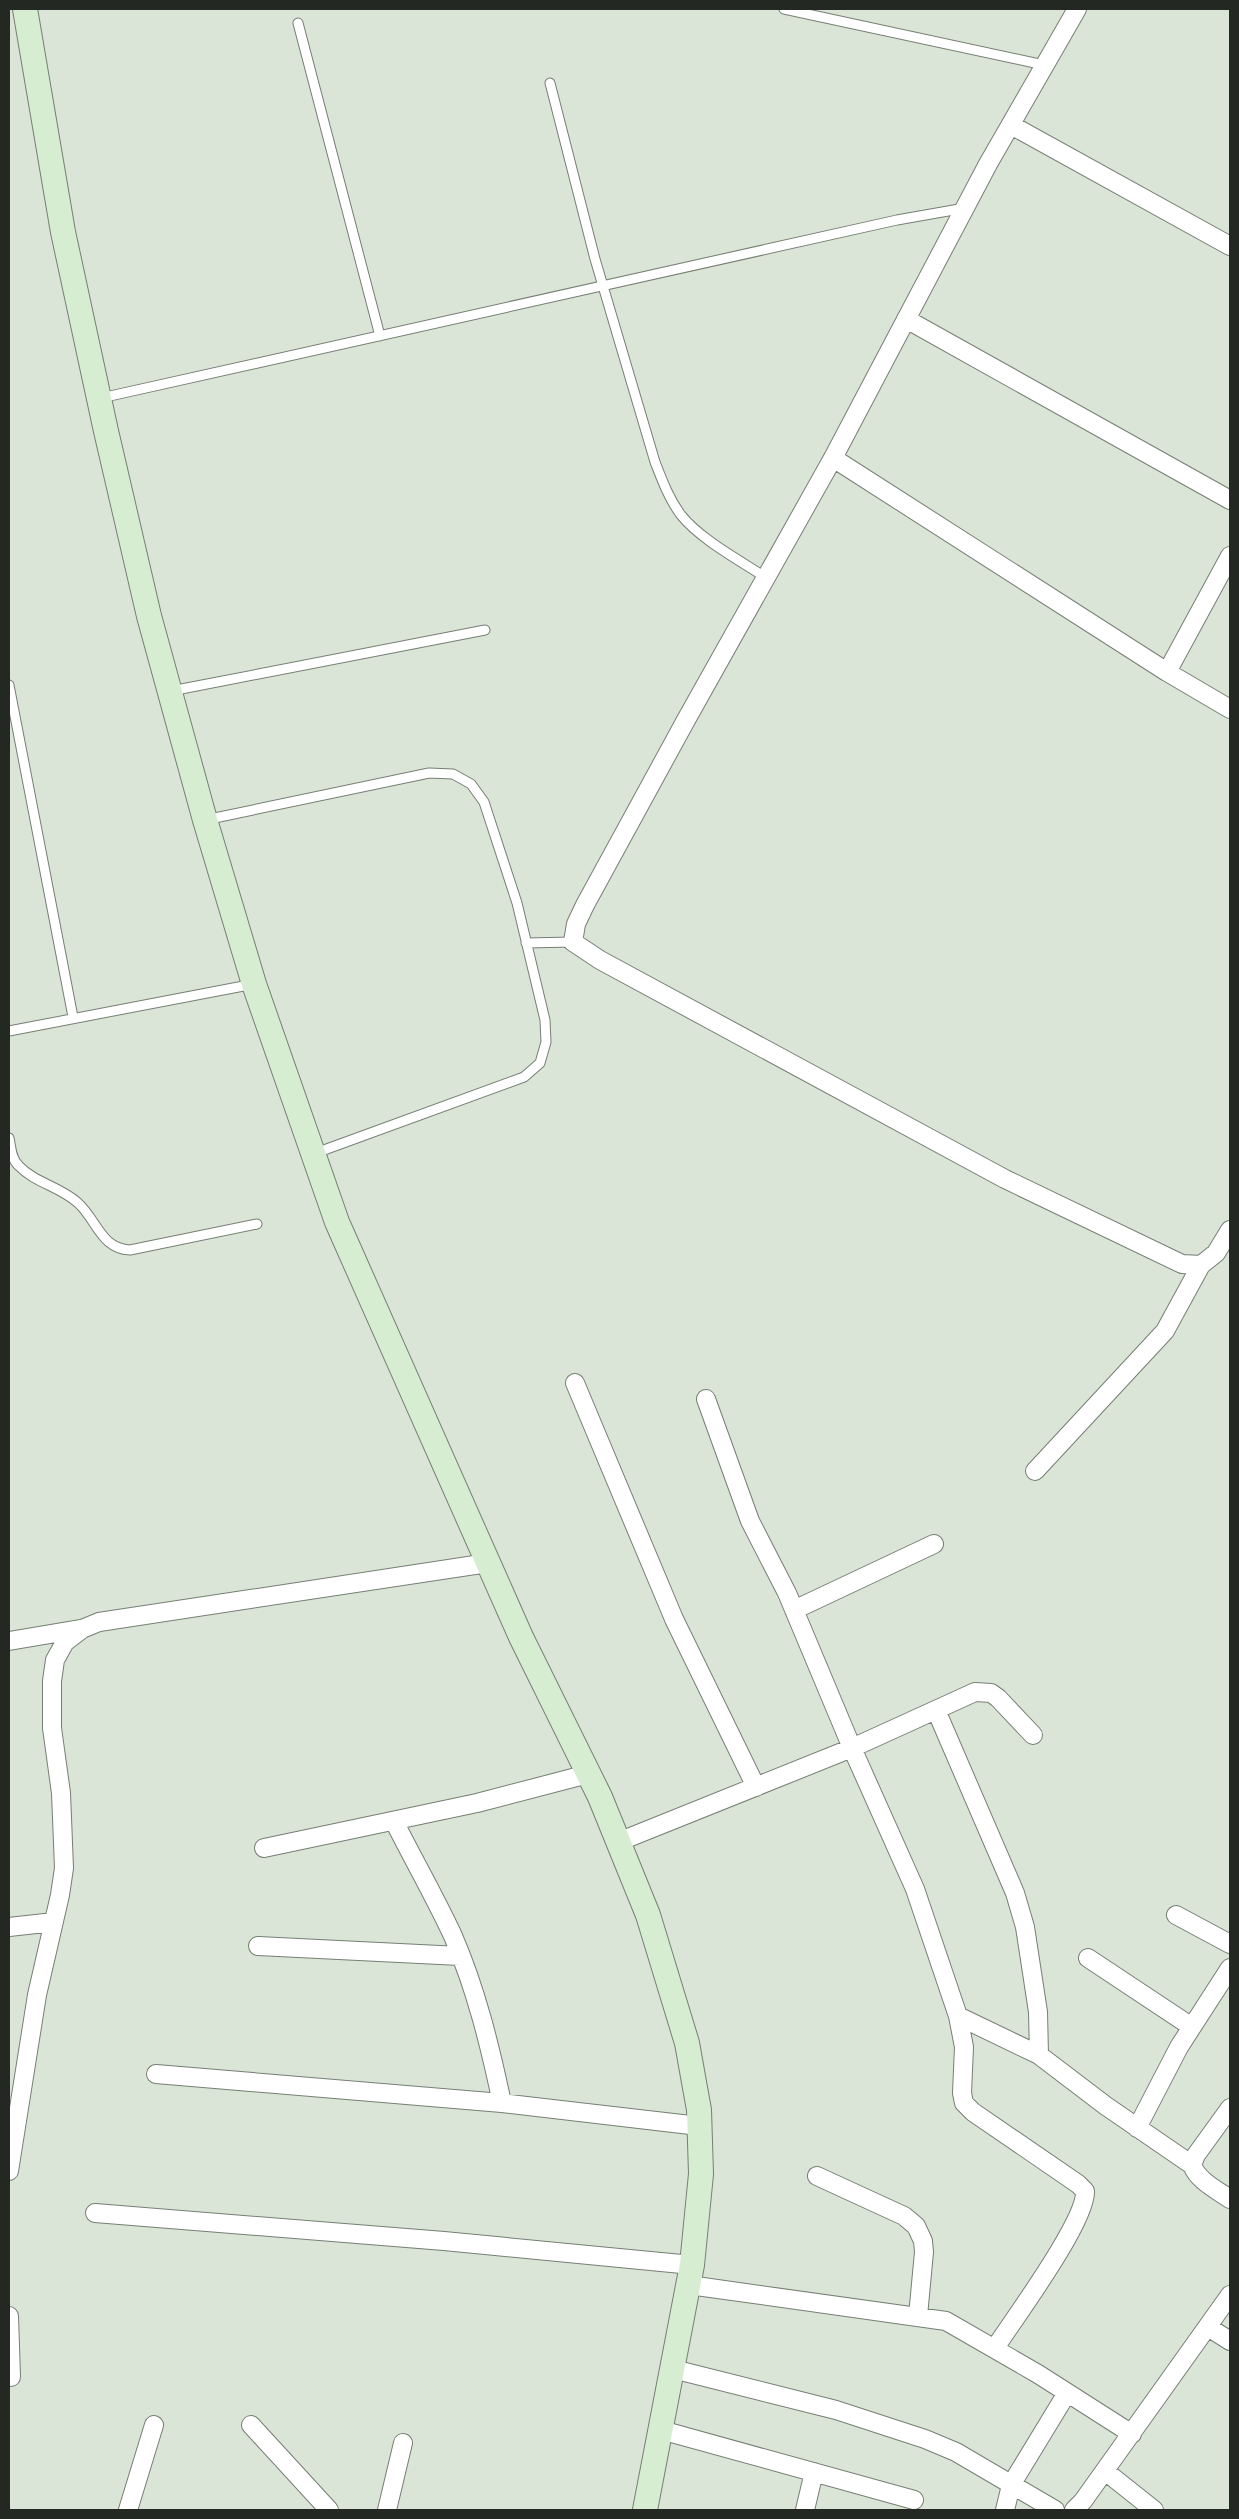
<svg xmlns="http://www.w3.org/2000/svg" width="1239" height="2519" font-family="'DejaVu Sans',sans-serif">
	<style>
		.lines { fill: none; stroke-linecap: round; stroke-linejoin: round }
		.lane-casing { stroke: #757f73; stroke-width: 11 }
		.street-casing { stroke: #757f73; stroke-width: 20 }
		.secondary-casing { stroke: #757f73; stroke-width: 26 }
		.lane { stroke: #fff; stroke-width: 9 }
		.street { stroke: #fff; stroke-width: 18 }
		.secondary { stroke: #d6edd2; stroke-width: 24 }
	</style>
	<rect width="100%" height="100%" fill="#dae5d8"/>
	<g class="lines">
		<!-- lane casing -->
		<g class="lane-casing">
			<path id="lane" d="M784,9l260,56
				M298,23l82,313
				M550,83l45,176 60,203c7,18 14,37 26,53 19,24 58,45 84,62
				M101,398l796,-178 68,-12
				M9,685l64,332
				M171,691l314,-61
				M205,820l224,-47 24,1 18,10 13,18 33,101 28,117 1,22 -6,21 -16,14 -211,77
				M526,943l47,-1
				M9,1031l245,-47
				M9,1138c2,9 2,21 10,28 16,17 42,21 59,37 19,17 23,46 52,47l127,-26"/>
		</g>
		<!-- street casing -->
		<g class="street-casing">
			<path id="street" d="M1077,9l-89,155 -155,294 -147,262 -101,185 -9,19 -3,18 27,18 405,219 177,85 19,1 15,-12 14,-23
				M1011,125l219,121
				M906,319l324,181
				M833,458l334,214 63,37
				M1167,672l63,-116
				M575,1383l99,236 82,168
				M706,1399l44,122 37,72 65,155 63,141 43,127 6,31 -2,46 2,10 9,9 105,72 7,7c2,29 -71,128 -90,157
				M1035,1471l130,-140 36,-66
				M794,1610l140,-66
				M9,1641l71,-12
				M936,1710l79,183 10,34 13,85 1,43
				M394,1821c19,38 41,76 59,115 23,53 37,110 49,167
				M618,1842l234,-94 123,-56 16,1 7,5 35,37
				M264,1848l213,-45 111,-29
				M1176,1915l54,29
				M9,1927l45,-5
				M258,1946l202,10
				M1088,1958l104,69
				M958,2016l81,39 67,51 86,59
				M156,2074l346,29 197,23
				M1230,2108l-34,47 -4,10c6,16 25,25 38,34
				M1137,2128l42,-81 51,-79
				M9,2171l28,-176 23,-100 4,-27 -3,-75 -9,-65v-47l3,-21 10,-18 17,-13 17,-7 389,-59
				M817,2176l87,40 12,10 7,15 1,11 -6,64
				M95,2213l349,28 248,24
				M689,2285l257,36 92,53 94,60
				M9,2316l2,61
				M1208,2327l22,14
				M673,2369l163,41 89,29 31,13 99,58
				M251,2425l78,85
				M661,2430l253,70
				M1105,2471l49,39
				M128,2510l26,-85
				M387,2510l16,-67
				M805,2510l9,-38
				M1005,2510l6,-25 56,-92
				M1074,2510l9,-9 147,-206"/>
		</g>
		<!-- secondary casing -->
		<g class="secondary-casing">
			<path id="secondary" d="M25,9l38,223 43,199 43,185 56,204 49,164 83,238 184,415 79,160 48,118 39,128 12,67 2,64 -9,91 -47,245"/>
		</g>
		<!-- lane -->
		<use href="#lane" class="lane"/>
		<!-- street -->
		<use href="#street" class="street"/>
		<!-- secondary -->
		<use href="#secondary" class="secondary"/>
	</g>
	<!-- border -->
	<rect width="1239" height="2519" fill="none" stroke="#242823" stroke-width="20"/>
</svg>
